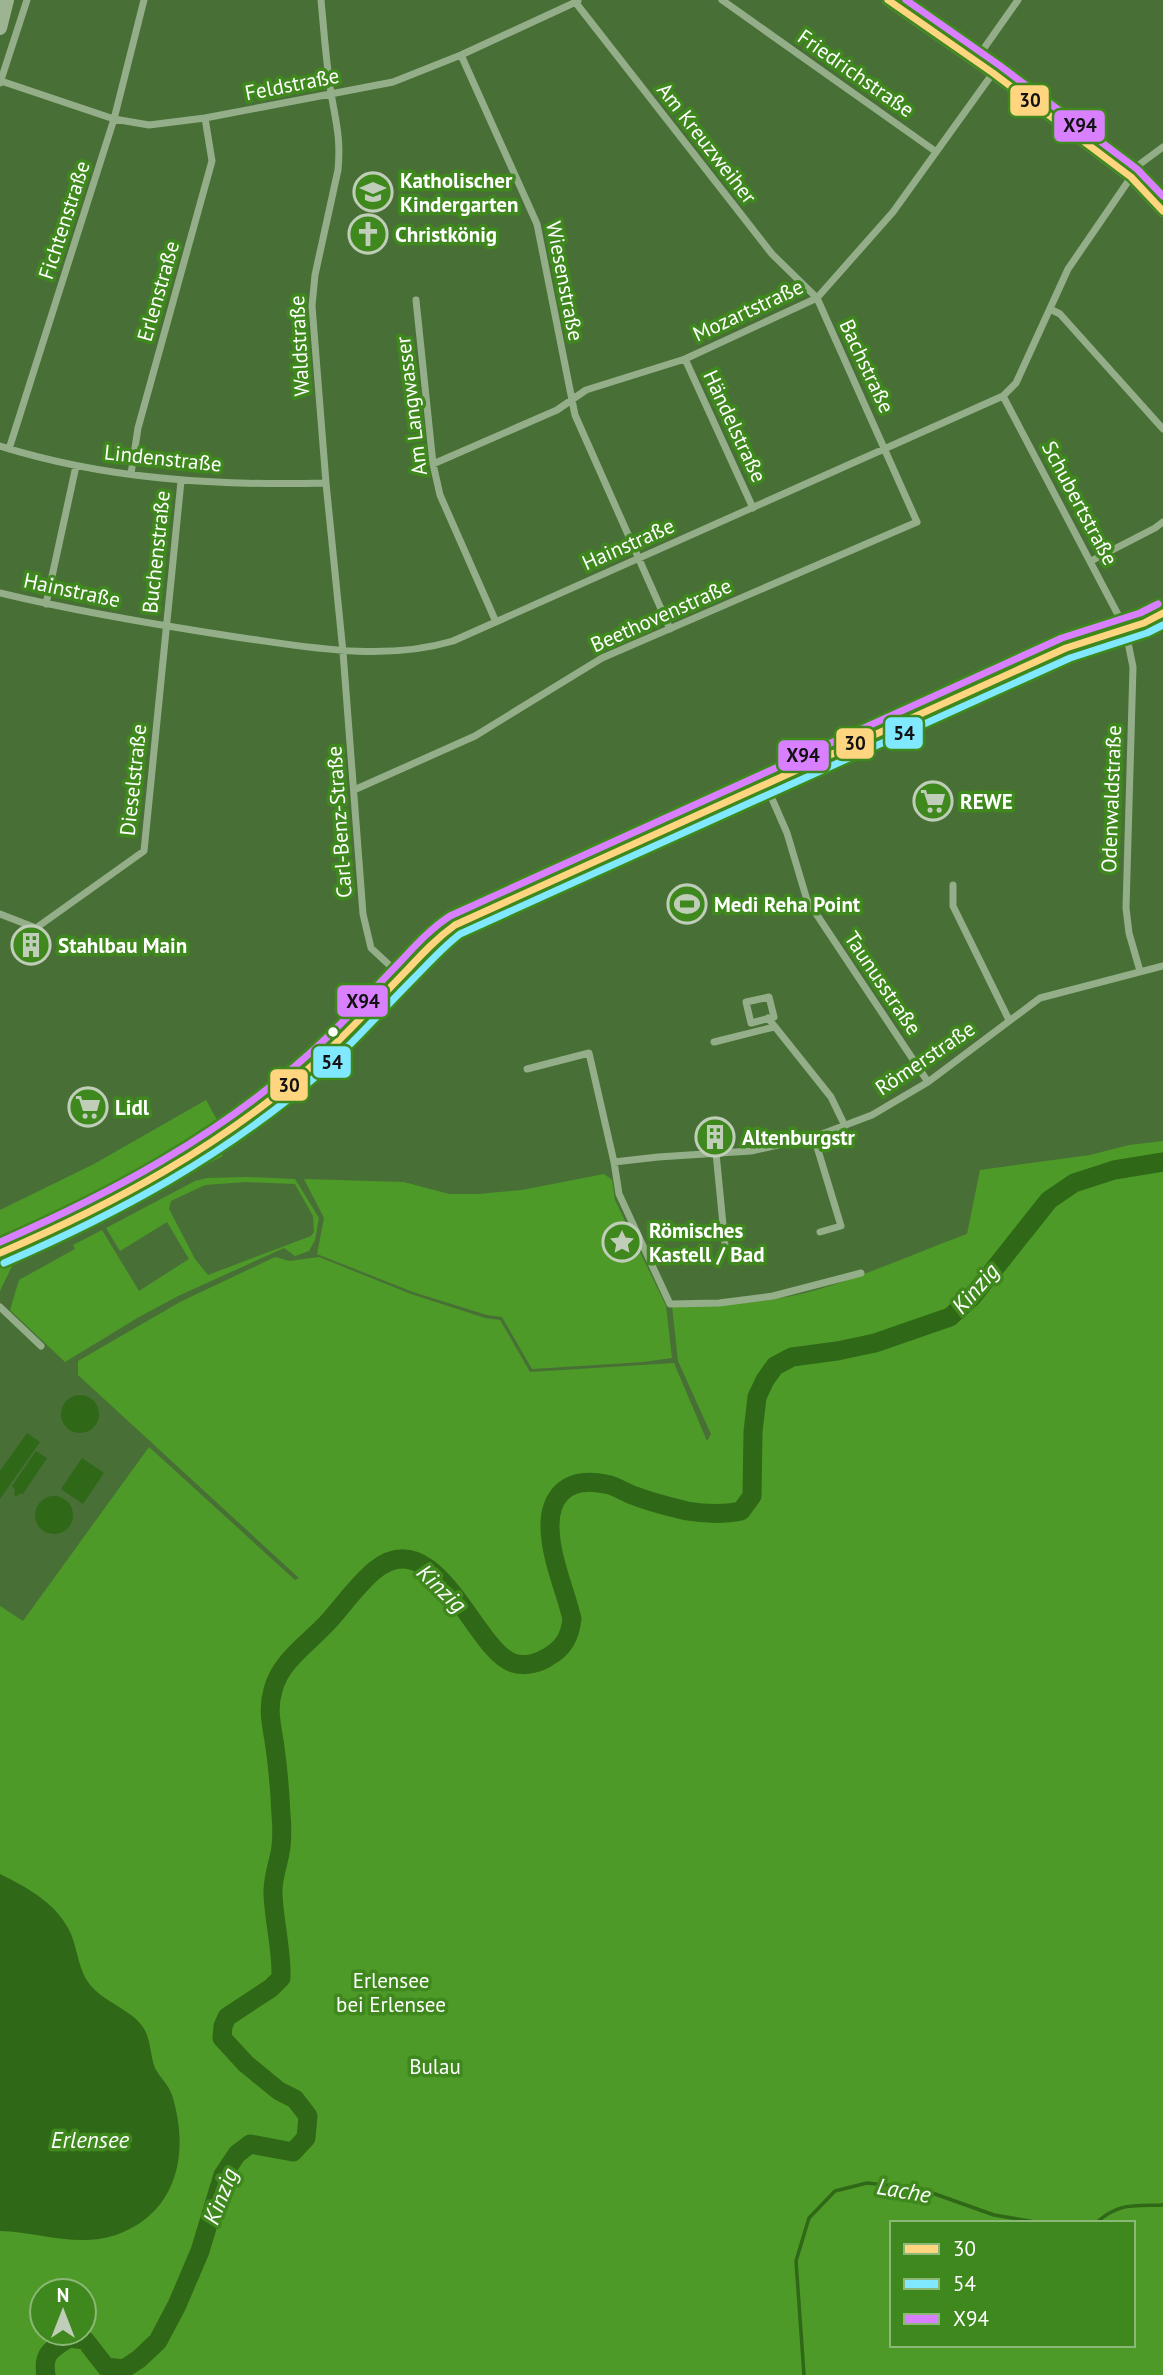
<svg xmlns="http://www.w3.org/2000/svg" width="1163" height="2375" font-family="'PT Sans',sans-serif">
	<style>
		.green { fill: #4e9a28; fill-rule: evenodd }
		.water { fill: #2f6816 }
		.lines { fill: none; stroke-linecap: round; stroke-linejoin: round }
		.stream { stroke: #2f6816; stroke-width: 3.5 }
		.river { stroke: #2f6816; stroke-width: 19 }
		.minor { stroke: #94ae89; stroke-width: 7 }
		.tertiary { stroke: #94ae89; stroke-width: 12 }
		.secondary { stroke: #9cb492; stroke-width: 14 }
		.bus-1-casing { stroke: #3f881d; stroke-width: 12 }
		.bus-2-casing { stroke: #3f881d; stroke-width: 12 }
		.bus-3-casing { stroke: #3f881d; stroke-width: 12 }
		.bus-1 { stroke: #ffd580; stroke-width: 7 }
		.bus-2 { stroke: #80e8ff; stroke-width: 7 }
		.bus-3 { stroke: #d880ff; stroke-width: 7 }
		.bus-dot { fill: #fff; stroke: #3f881d; stroke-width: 2.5 }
		.labels { text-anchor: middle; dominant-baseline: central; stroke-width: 7; stroke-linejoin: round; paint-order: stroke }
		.street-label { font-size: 21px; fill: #fff; stroke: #3f881d }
		.poi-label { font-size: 21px; font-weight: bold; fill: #fff; stroke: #3f881d; text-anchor: start }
		.park-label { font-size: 21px; fill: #fff; stroke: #3f881d }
		.water-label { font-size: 23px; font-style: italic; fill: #fff; stroke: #3f881d }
		.line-badge { stroke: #3f881d; stroke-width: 2.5 }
		.pale-badge-label { font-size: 19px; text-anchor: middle; font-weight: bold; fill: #111 }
	</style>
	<rect width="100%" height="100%" fill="#487036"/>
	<!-- green -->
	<path class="green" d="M206,1100l11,20c-18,18 -40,30 -62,43 -50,30 -101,54 -155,75v-28l94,-46z
		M1163,1141v1234h-1163v-769l23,15 126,-174 146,133 4,-2 -221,-203v-14l102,-59 95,-45 15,4 29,-4 92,37 74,24 15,2 30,52 144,-9 33,78 4,-7 -33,-73 -6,-55c48,0 98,-3 144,-16 49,-14 102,-38 151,-56l13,-64 110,-15 39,-10zM892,2223h241v122h-241zM42,2291h42v42h-42z
		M220,1153l3,3 -209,106 -14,29v-28l77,-35z
		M604,1174l8,6 3,20 51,106 6,52 -29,4 -111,7 -30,-52 -15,-2 -74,-23 -96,-38 7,-36 -20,-39 100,3 45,12h30l43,-4z
		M246,1177l49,2 24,39 -4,22 -6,11 -14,5 -11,-8 -106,48 -39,21 -74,45 -55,-52 9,-30 56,-31 -2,-4 29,-15 37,61 50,-32 -22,-37 -47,29 -14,-23 89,-47 12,-3zM245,1182l50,2 18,32 1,16 -3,4 -103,39 -13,-16 -26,-50 2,-8 34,-16z"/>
	<!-- water -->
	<path class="water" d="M61 1414a19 19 0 1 1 38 0a19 19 0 1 1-38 0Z
		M27,1433l13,9 -40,57v-28z
		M36,1451l11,7 -24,36h-4l-3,3 -2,-3 1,-5 -3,-3z
		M82,1458l22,15 -21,31 -22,-15z
		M35 1515a19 19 0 1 1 38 0a19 19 0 1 1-38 0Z
		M0,1874c28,14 58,30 71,60 7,17 8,40 22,54 14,15 38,22 50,39 8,12 7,28 12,41 5,10 14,17 17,27 18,57 6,118 -56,140 -39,13 -77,-3 -116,-4z"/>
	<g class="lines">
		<!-- stream -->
		<path class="stream" d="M1096,2223c23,-21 38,-17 67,-18
			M804,2375l-8,-114 13,-43 26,-27 32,-8 54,6 73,26 47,8"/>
		<!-- river -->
		<path class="river" d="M46,2375c-4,-22 6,-26 23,-37l16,2 21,27 18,2 15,-10 19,-18 19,-36 23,-54 23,-76 14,-21 13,-10 43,8 13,-14 2,-22 -13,-17 -16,-8 -33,-27 -24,-26 1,-12 4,-9 44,-29 10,-10c1,-28 -7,-56 -8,-84 -1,-16 6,-31 8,-47 1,-10 1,-22 0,-32 -1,-22 -3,-46 -6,-68 -3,-21 -8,-37 -2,-57 7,-29 37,-48 56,-69 16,-18 28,-36 46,-51 62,-49 99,80 138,93 12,4 26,0 35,-6 16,-9 22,-21 24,-38 -6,-26 -18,-52 -21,-79 -6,-43 15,-66 59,-55 9,3 16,8 25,11 16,6 35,11 52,15 18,3 36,4 54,0l11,-15 1,-64 4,-35 8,-17 10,-14 17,-9 45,-6 38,-8 75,-26 22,-20 77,-97 25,-17 40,-13 49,-8"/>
		<!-- minor -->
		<path class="minor" d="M321,0c3,31 5,62 10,93 5,30 10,45 7,77l-23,105 -3,31 14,177 17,169 20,262 8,34 29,27
			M722,0l213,151
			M461,55l76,169 38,191 95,214
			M975,61l43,-61
			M1,81l113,38 35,6 56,-7 188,-36 68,-27 117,-54
			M0,83l27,-83
			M416,300l17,164 7,31 56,127
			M1050,309l10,5 103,115
			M685,359l68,149
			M1003,396l122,232 8,39 -7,241 3,25 11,38
			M0,446c105,33 216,40 326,37
			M9,449l105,-330 30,-119
			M433,464l124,-54 29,-20 99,-31 132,-61 76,-86 100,-139
			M131,474l7,-46 74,-267 -7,-43
			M1091,561l64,-33 8,-6
			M0,593c78,19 157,32 236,44 72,10 146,25 217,4l550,-245 13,-13 52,-114 72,-105 23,-17
			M46,604l30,-138
			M766,785l21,48 20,67 121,182
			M354,790l121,-54 127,-78 315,-136 -100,-224 -45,-44 -196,-251
			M953,885v21l56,114
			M0,914l36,14 108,-77 37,-370
			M769,997l5,20 -23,6 -5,-21z
			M768,1018l63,79 14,29
			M714,1042l60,-15
			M527,1069l62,-16 25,109 5,32 51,110 49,-1 54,-7 88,-23
			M814,1137l27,89 -21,6
			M716,1153l9,92
			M614,1162l44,-5 93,-6 63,-14 58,-22 56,-33 112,-84 123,-32
			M0,1307l41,39"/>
		<!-- tertiary -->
		<path class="tertiary" d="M888,0l105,73 138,104 32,34"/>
		<!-- secondary -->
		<path class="secondary" d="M0,28l7,-28
			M0,1253c114,-48 224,-106 316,-191 32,-29 62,-63 93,-94 15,-16 28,-31 46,-43l611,-277 78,-25 19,-10"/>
		<!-- bus-1 casing -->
		<g class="bus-1-casing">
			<path id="bus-1" d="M888,0l105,73 138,104 32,34
				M0,1253c114,-49 221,-107 314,-189 33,-30 63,-63 94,-95 15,-16 29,-31 47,-44l611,-277 78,-25 19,-10"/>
		</g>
		<!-- bus-2 casing -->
		<g class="bus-2-casing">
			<path id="bus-2" d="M4,1263c115,-50 222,-108 317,-191 33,-29 62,-63 93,-94 15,-15 29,-31 46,-44l610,-276 77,-25 16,-8"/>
		</g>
		<!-- bus-3 casing -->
		<g class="bus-3-casing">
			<path id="bus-3" d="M906,0l93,65 138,104 26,27
				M0,1242c112,-49 218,-106 309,-188 32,-28 60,-60 90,-91 16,-17 31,-34 51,-47l612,-278 78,-25 18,-9"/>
		</g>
		<!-- bus-1 -->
		<use href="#bus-1" class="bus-1"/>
		<!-- bus-2 -->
		<use href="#bus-2" class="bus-2"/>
		<!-- bus-3 -->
		<use href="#bus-3" class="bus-3"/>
	</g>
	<!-- icons -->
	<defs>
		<g id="school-ring" transform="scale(2.0125)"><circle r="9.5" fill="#3f881d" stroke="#bfcdb9" stroke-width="1.5"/><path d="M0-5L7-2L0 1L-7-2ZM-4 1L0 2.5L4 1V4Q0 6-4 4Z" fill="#bfcdb9"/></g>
		<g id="church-ring" transform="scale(2.0125)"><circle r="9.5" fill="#3f881d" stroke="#bfcdb9" stroke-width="1.5"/><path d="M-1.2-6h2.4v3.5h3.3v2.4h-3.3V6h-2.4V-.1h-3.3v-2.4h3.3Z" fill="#bfcdb9"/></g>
		<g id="supermarket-ring" transform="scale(2.0125)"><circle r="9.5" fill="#3f881d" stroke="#bfcdb9" stroke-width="1.5"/><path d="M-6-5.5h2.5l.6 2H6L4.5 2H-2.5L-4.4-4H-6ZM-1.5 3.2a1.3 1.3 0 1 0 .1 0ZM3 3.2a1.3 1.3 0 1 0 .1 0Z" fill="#bfcdb9"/></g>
		<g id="stadium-ring" transform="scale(2.0125)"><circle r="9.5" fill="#3f881d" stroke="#bfcdb9" stroke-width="1.5"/><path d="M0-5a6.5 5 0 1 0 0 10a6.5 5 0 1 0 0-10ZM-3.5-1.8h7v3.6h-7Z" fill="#bfcdb9"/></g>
		<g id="building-ring" transform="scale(2.0125)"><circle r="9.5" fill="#3f881d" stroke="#bfcdb9" stroke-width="1.5"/><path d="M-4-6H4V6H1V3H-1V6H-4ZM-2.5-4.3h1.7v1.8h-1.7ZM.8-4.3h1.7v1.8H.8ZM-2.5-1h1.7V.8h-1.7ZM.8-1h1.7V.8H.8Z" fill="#bfcdb9"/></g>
		<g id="sight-ring" transform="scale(2.0125)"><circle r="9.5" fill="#3f881d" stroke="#bfcdb9" stroke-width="1.5"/><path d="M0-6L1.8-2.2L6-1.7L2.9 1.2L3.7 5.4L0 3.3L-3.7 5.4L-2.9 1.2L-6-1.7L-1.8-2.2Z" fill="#bfcdb9"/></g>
	</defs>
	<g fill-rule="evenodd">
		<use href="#school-ring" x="373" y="192"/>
		<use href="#church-ring" x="368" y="234"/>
		<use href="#supermarket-ring" x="933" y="801"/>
		<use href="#stadium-ring" x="687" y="904"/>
		<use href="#building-ring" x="31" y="945"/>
		<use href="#supermarket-ring" x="88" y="1107"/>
		<use href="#building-ring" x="715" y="1137"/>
		<use href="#sight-ring" x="622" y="1242"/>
	</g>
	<!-- markers -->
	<circle class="bus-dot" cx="333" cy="1032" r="6"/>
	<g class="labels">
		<!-- street labels -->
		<g class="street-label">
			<text transform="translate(856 73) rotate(35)">Friedrichstraße</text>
			<text transform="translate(292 84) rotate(-11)">Feldstraße</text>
			<text transform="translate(707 143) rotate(52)">Am Kreuzweiher</text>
			<text transform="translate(64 220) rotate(-72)">Fichtenstraße</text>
			<text transform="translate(565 281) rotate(79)">Wiesenstraße</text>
			<text transform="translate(158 291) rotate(-74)">Erlenstraße</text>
			<text transform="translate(748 310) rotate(-25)">Mozartstraße</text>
			<text transform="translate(299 346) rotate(-93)">Waldstraße</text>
			<text transform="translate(867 366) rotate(65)">Bachstraße</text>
			<text transform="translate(411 406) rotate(-97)">Am Langwasser</text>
			<text transform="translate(735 426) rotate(65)">Händelstraße</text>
			<text transform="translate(163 458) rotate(6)">Lindenstraße</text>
			<text transform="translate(1080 503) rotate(62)">Schubertstraße</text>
			<text transform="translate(628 544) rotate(-24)">Hainstraße</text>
			<text transform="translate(156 552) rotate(-84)">Buchenstraße</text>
			<text transform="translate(72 590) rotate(12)">Hainstraße</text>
			<text transform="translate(661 615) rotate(-24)">Beethovenstraße</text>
			<text transform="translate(133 780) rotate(-84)">Dieselstraße</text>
			<text transform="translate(1111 799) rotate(-88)">Odenwaldstraße</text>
			<text transform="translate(339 822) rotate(-94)">Carl-Benz-Straße</text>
			<text transform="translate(883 983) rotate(56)">Taunusstraße</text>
			<text transform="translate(925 1058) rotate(-34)">Römerstraße</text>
		</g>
		<!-- poi labels -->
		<g class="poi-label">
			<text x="400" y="180">Katholischer<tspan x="400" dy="24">Kindergarten</tspan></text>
			<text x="395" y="234">Christkönig</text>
			<text x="960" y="801">REWE</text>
			<text x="714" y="904">Medi Reha Point</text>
			<text x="58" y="945">Stahlbau Main</text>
			<text x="115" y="1107">Lidl</text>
			<text x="742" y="1137">Altenburgstr</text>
			<text x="649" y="1230">Römisches<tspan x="649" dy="24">Kastell / Bad</tspan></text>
		</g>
		<!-- park labels -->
		<g class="park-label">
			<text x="391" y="1980">Erlensee<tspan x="391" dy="24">bei Erlensee</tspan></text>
			<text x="435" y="2066">Bulau</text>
		</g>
		<!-- water labels -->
		<g class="water-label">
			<text transform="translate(975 1288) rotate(-49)">Kinzig</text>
			<text transform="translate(442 1588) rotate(44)">Kinzig</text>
			<text x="90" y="2139">Erlensee</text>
			<text transform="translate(904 2190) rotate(10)">Lache</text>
			<text transform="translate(220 2196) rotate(-69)">Kinzig</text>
		</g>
	</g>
	<g class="line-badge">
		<rect x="1009" y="84" width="41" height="33" rx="7" fill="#ffd580"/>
		<rect x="1053" y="109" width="53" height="34" rx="7" fill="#d880ff"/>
		<rect x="884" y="716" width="40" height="34" rx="7" fill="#80e8ff"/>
		<rect x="835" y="727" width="40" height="33" rx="7" fill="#ffd580"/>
		<rect x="777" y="739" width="53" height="33" rx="7" fill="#d880ff"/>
		<rect x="336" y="984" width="53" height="34" rx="7" fill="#d880ff"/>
		<rect x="312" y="1045" width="40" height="34" rx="7" fill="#80e8ff"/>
		<rect x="269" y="1068" width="40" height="34" rx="7" fill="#ffd580"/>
	</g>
	<g class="pale-badge-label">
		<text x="1030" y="107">30</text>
		<text x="1080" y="132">X94</text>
		<text x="904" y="740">54</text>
		<text x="855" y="750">30</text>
		<text x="803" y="762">X94</text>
		<text x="363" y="1008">X94</text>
		<text x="332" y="1069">54</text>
		<text x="289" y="1092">30</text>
	</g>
	<!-- legend -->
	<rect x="890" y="2221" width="245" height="126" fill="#3f881d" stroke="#8cb877" stroke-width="2"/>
	<rect x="904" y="2244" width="35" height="10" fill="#ffd580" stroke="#8cb877" stroke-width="2"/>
	<text x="953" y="2256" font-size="21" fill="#ffffff">30</text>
	<rect x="904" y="2279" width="35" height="10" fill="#80e8ff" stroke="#8cb877" stroke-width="2"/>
	<text x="953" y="2291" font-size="21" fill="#ffffff">54</text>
	<rect x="904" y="2314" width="35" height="10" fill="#d880ff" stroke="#8cb877" stroke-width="2"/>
	<text x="953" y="2326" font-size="21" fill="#ffffff">X94</text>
	<!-- north arrow -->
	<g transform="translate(63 2312)"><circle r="33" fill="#3f881d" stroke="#8cb877" stroke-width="2"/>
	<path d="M0-5L12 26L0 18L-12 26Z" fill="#bfcdb9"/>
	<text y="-10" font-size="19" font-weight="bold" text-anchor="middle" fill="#ffffff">N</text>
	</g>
</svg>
